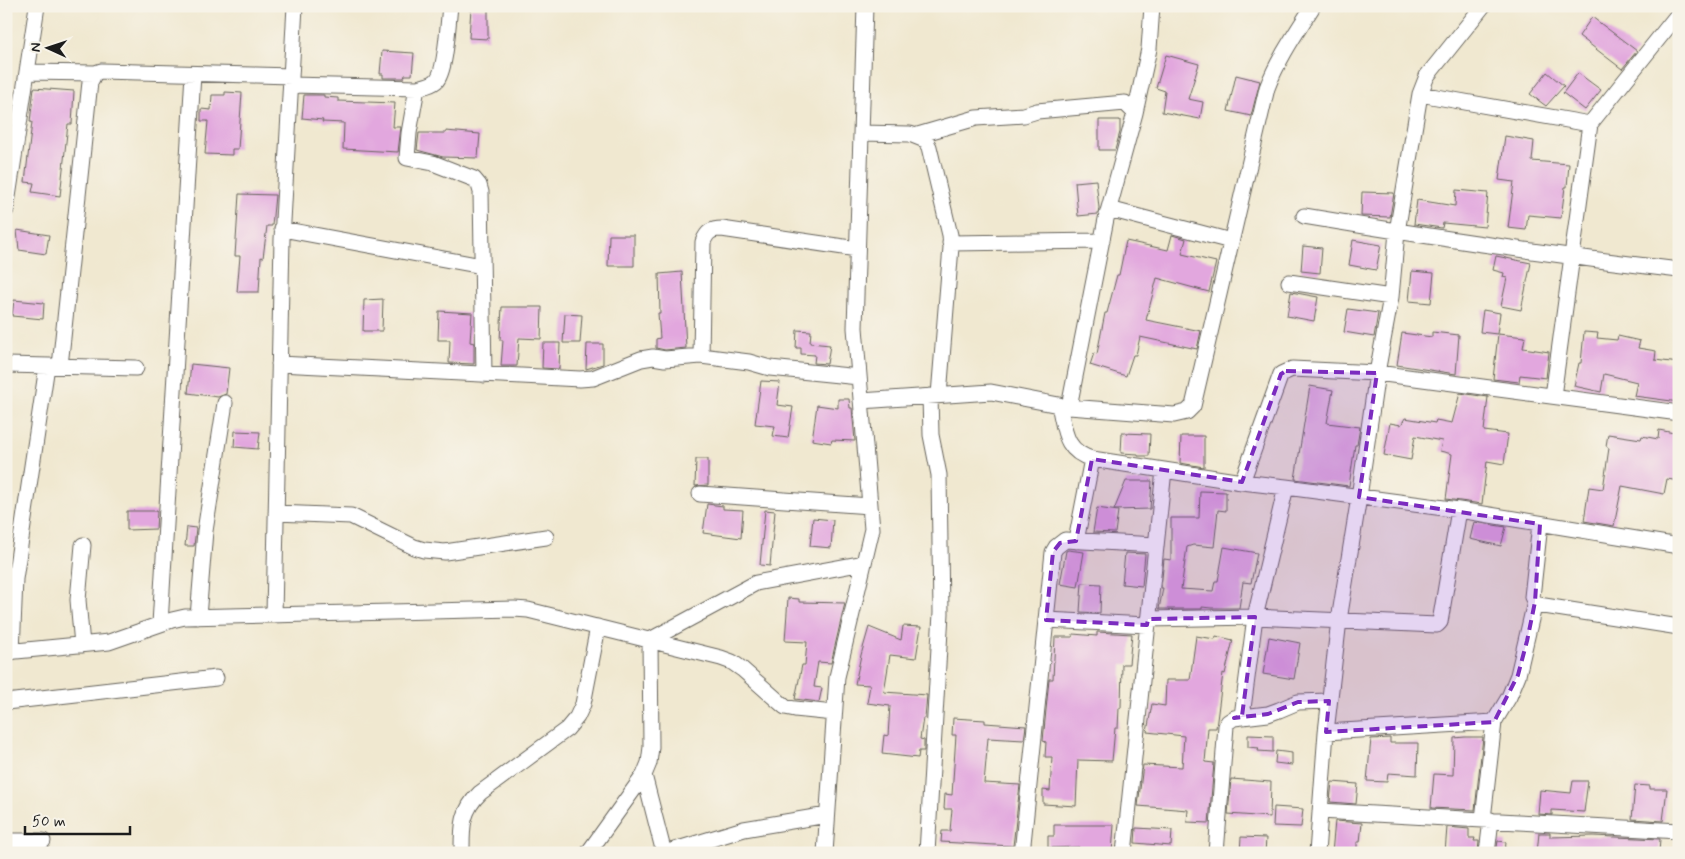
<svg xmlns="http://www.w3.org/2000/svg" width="1685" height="859" font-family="Mynerve,sans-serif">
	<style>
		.building { fill: #e2a7de }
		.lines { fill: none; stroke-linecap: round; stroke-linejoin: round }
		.minor-casing { stroke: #66635b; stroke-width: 17 }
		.minor { stroke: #fff; stroke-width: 15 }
		.marked { fill: #7b2cbf; fill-opacity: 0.2; stroke: #7b2cbf; stroke-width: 4; stroke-dasharray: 10 6; stroke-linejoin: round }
	</style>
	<rect width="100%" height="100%" fill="#f7f3e8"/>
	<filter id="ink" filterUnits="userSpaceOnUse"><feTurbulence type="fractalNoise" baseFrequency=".02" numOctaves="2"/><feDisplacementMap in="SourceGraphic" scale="10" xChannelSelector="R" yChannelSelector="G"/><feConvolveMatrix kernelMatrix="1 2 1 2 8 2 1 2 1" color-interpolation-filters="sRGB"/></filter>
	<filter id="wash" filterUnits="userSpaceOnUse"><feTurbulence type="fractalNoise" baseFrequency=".0096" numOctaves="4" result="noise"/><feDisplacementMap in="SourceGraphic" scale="20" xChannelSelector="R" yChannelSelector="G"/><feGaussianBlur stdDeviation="1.12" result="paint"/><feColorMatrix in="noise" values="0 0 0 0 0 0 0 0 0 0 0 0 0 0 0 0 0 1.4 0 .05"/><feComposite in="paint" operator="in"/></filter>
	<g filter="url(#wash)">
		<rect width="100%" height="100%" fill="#f0e8d0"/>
		<g id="blocks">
			<!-- building -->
			<path class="building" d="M471,8l17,1v30l-19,-1z
				M1592,17l45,34 -15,18 -43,-33z
				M382,51l32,2 -2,22h-7l-1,3h-21v-4h-3z
				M1166,55l33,9 -11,35 15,3 -3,17 -38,-7 3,-21 -9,-3z
				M1547,72l17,14 -18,20 -16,-12z
				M1578,73l23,17 -16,20 -22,-17z
				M1236,75l24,6 -9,35 -23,-5z
				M34,88l40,3 -2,33h-4l-8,72 -28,-4 2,-9 -9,-1 7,-60h-2z
				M225,92l17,1 -4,56h-6v6l-27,-1 3,-33h-7v-12l10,1 1,-15h13z
				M304,95h20v2l14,1v3l57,2 -2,24h8l-3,25 -55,-3 1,-26 -22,-1 1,-2 -21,-2z
				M1099,120h21v12l-5,18h-16z
				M446,131l34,3 -2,24 -35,-1 -26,-7 2,-17h27z
				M1505,136l29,5 -2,20 37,3 -2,23h-2l-4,31 -33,-3 -2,15 -18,-2 6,-46 -15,-2z
				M1096,180l3,28 -1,6 -20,2 -3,-34z
				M1456,190l32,3 -3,34 -42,-4 -1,5 -28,-4 3,-24 38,6z
				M1362,192l32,1 -4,24 -29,-1z
				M239,194l36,1 -3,31h-5l-4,32 -2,-1 -2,35h-22l3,-36h-5z
				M17,230l32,5 -3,19 -27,-4z
				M609,235h25v31h-26z
				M1172,235l14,4 -4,15 34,8 -7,30 -52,-14 -11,42 55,11 -4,18 -57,-12 -4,18h-3l-7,21 -36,-11 4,-12 3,1 8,-41h2l10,-38h2l7,-34 42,9z
				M1353,240l28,5 -5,25 -27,-5z
				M1303,246l19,2 -2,25 -19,-2z
				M1496,256l35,7 -10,47 -20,-4 6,-28 -4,-1 1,-4 -11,-3z
				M1412,271l22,2 -3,30 -22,-2z
				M682,272l4,76 -21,2 -9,-2v-9l4,-1 -2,-25h2l-1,-39z
				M1291,292l27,5 -4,24 -27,-5z
				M383,299l-1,32h-19l1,-31z
				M14,300l30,3 -1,16 -31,-3z
				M502,307h40l-1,32 -22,-1 -2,28h-16l2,-26h-3z
				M1348,309l30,4 -4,24 -30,-5z
				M1483,310l17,3 -3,21 -17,-2z
				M439,311l33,2 -2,29 4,1v21l-25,-1 1,-23h-12z
				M565,314l17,1 -2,28h-17z
				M797,330l14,1 -1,12 20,2 -3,19 -13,-1 1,-8 -14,-1v-6h-5z
				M1432,332l27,3 -3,39 -59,-9 5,-32 30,4z
				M1584,332l14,1 -1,5 20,2 1,-4 22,5 -2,7 18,3 -1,9 24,3v39l-45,-6 3,-14 -33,-8 -3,18 -27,-6 5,-23h2z
				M1498,334l27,3 -2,11 26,4 -3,26 -26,-3 -1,7 -26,-3z
				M543,343h17l-1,26 -17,-1z
				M587,344h16v20l-17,5z
				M191,364l38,4 -3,26 -8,3 -30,-4z
				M761,381l19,1 -3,23 16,2 -5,31 -15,-2 2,-10 -20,-2z
				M1310,386l23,4 -6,33 33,4 -3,18h-2l-6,41 -54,-7z
				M1460,393l28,4 -4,34 24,3 -4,30 -17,-3 -5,43 -36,-5 6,-45 -12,-3 2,-10 -27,-5 -4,24 -27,-5 6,-32 11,2 4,-7 30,5 1,-3 16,3z
				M838,399h11l1,9h2l3,33 -23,-1 -1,3 -19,-3 5,-35 21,3z
				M1659,430l20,4v47l-12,-2 -3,15 -42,-8 -8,40 -30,-5 5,-34 14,2 6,-41 -3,-2 2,-12 33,5 1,-3 16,3z
				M235,431l25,1 -2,17 -24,-2z
				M1122,433l28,1 -1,22h-11v-2l-17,-1z
				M1181,436h23v31l-24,-4z
				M696,459h12v26l-13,1z
				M1126,481h26l-2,28 -36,1z
				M1200,491l26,1v19l-8,-1 -4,37 -21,-2 -6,2 -6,42 32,2 2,-10h3l6,-34 33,6 -6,30 -8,-1 -4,26h-28l-9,-1v2h-43l4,-21h-2l3,-29 7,1v-42h28z
				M707,504l16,2v3l20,1 -2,28 -38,-5z
				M1097,508l21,3 -3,22 -22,-1z
				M765,510l10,1 -5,55 -10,-1z
				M127,511h30l-1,18 -29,1z
				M813,518l20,2 -2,28 -21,-2z
				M1474,522l32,5 -5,19 -31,-7z
				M187,527l9,1 -2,18h-9z
				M1068,550l16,2 -6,35 -18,-3 6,-33z
				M1125,553l20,1 -3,32 -20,-2z
				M1082,583l19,1 -1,29 -20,-1z
				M788,598l11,1v3l46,1 -14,60 -13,-1 -4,25 8,1 -3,14 -24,-3 7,-34h3l2,-23 -22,-1z
				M903,626l18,1 -5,31 -26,-3 -6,37 43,3 -2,23h-2l-3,21 4,1v11h-5l-1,7 -36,-4 2,-19 4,1 2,-30 -23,-3 3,-18 -15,-1 6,-29 8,-28 32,13z
				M1097,632l35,2 -3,30h-7l-1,44h-2l-1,20h-3l-3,33 -34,-1 -2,46 -33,-2v-14l7,1 2,-34h-7l1,-15 -3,-1 6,-62h4l2,-42h18v-3l24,2z
				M1196,636l19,3 1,-3 17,4 -8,34 -2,-1 -7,55h-8l-3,34 9,1 -5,60 -22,-1 1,-12 -50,-4 5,-41 39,2 2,-31 -37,-4 5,-28 13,2 1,-26h24z
				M1269,637l31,6 -6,36 -31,-5z
				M953,718l32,2v3l41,3 -2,14 -36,-2 -4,45 36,2 -7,61 -72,-4 1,-11h8l2,-22h-8l1,-15 7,1 4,-60h-4z
				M1248,735l25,1v16l-15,-1 1,-3 -11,-1z
				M1465,737h18l-8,73 -44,-2 3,-34 19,1 1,-37z
				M1390,738v5h28l-1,32 -29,-2 -1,9 -20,-1 4,-42z
				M1276,751l16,2v12l-17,-2z
				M1231,779l40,3 -1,35 -42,-3z
				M1573,781h15l-4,31 -32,-2v5l-14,-1 2,-24 31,3z
				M1332,782l26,2 -2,20 -26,-2z
				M1635,785l15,1v3h17l-4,32 -31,-2z
				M1274,807l29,2 -2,18 -28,-1z
				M1335,821l27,2 -2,19h-3v11h-25z
				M1054,825h60l-2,28 -33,-2v-4l-31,1v-12h6z
				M1447,827l22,2v9h6l-1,3h5l-1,12h-33z
				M1136,828l36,2 -1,16 -36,-3z
				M1539,833h11v4l43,-1 67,3 -1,14h-122z
				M1241,837l25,1 -1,15h-25z
				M1498,841l8,1 -1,11h-9z"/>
		</g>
	</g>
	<g filter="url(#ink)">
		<use href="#blocks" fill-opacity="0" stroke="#66635b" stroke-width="1"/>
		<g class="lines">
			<!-- minor casing -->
			<g class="minor-casing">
				<path id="minor" d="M27,72l68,1
					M291,85l126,3c7,-2 13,-2 19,-7 10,-9 12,-59 14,-75
					M417,88l-8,45 -2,25 26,5 41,16 5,6 2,7 3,183
					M1420,94l170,30
					M861,133l49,1 15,6 4,7 21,88 1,12 -12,148
					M918,135l58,-17 48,-3 13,-4 88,-8 10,10
					M1109,209l122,32
					M6,210l31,-204
					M1304,216c125,21 249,39 375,54
					M282,229l200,37
					M950,243l152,-2
					M1289,282l102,15
					M701,356l2,-114c4,-10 8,-13 19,-13l135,20
					M279,364l301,15 13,-1 48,-19 12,-2 12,2 36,-3 48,6 21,6 89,9
					M6,365l130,3
					M60,366l30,-284 5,-9 6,-2 190,5
					M1553,396l37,-272 89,-111
					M861,401l130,-9 78,15 105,8 13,-3 6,-6 74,-318c11,-29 29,-55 46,-82
					M1059,405c6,25 5,46 33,54l150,23 44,5 173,23 220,36
					M1069,407l37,-188 29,-106 14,-64 3,-43
					M1242,482l39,-108 11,-5 85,4 302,40
					M700,494l170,12
					M276,513l75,3 63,31 10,3 21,2 101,-15
					M1540,524l-8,73 3,5 3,3 141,22
					M1076,541l16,-82
					M274,615l8,-376 13,-233
					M198,617l7,-86 20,-128
					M1148,619l107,-2 182,8 3,-3 19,-112
					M1046,620l101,5
					M160,624l33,-550
					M82,645l-4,-45 5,-55
					M6,652l103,-10 63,-22 13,-3 329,-8 14,1 193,48 11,4 10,7 43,38 10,2 39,4
					M12,652l3,-73 32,-213
					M6,702l210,-24
					M1234,718l8,-2 13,-99 31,-130
					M1494,722l15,-25 9,-22 17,-73
					M1326,732l168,-10 -11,97
					M644,775l20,78
					M1320,811l359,20
					M6,841h37
					M462,853c0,-25 -1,-42 18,-60l87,-64 10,-12 6,-13 15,-77
					M588,853l56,-78 5,-12 2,-16 -1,-107 106,-57 108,-20
					M665,853l79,-24 83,-14
					M825,853l12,-176 35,-148 -17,-201 10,-322
					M927,853l14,-240 -2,-138 -8,-40 -1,-39
					M1022,853l31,-301 3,-5 9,-7 91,5
					M1124,853l40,-383
					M1216,853l10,-127 2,-4 6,-4 34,-4 11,-4 19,-8 31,-1
					M1317,853l9,-121 13,-112 20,-123 18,-124 14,-76 6,-65 23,-138 7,-18 56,-70
					M1487,853l4,-33"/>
			</g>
			<!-- minor -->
			<use href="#minor" class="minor"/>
		</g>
	</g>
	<!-- marked area -->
	<path class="marked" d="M1286,371l91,2 -18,124 181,27 -5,78 -8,39 -9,34 -24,47 -168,10 3,-31 -31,1 -30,12 -34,4 8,-2 13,-99 -107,2 -1,6 -101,-5 7,-68 7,-9 16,-2 16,-82 150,23 39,-108z"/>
	<!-- margin -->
	<rect width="1685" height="859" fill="none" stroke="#f7f3e8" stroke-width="25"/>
	<!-- north arrow -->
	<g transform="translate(48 48) rotate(273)" stroke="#f7f3e8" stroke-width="4" paint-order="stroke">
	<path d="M0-4L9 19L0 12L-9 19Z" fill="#1c1c1c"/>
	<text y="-8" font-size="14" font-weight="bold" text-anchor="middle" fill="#1c1c1c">N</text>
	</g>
	<!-- scale -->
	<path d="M25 826v8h105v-8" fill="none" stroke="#1c1c1c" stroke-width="2.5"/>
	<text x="32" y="826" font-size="15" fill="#1c1c1c" stroke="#f7f3e8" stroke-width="4" paint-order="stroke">50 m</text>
</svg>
